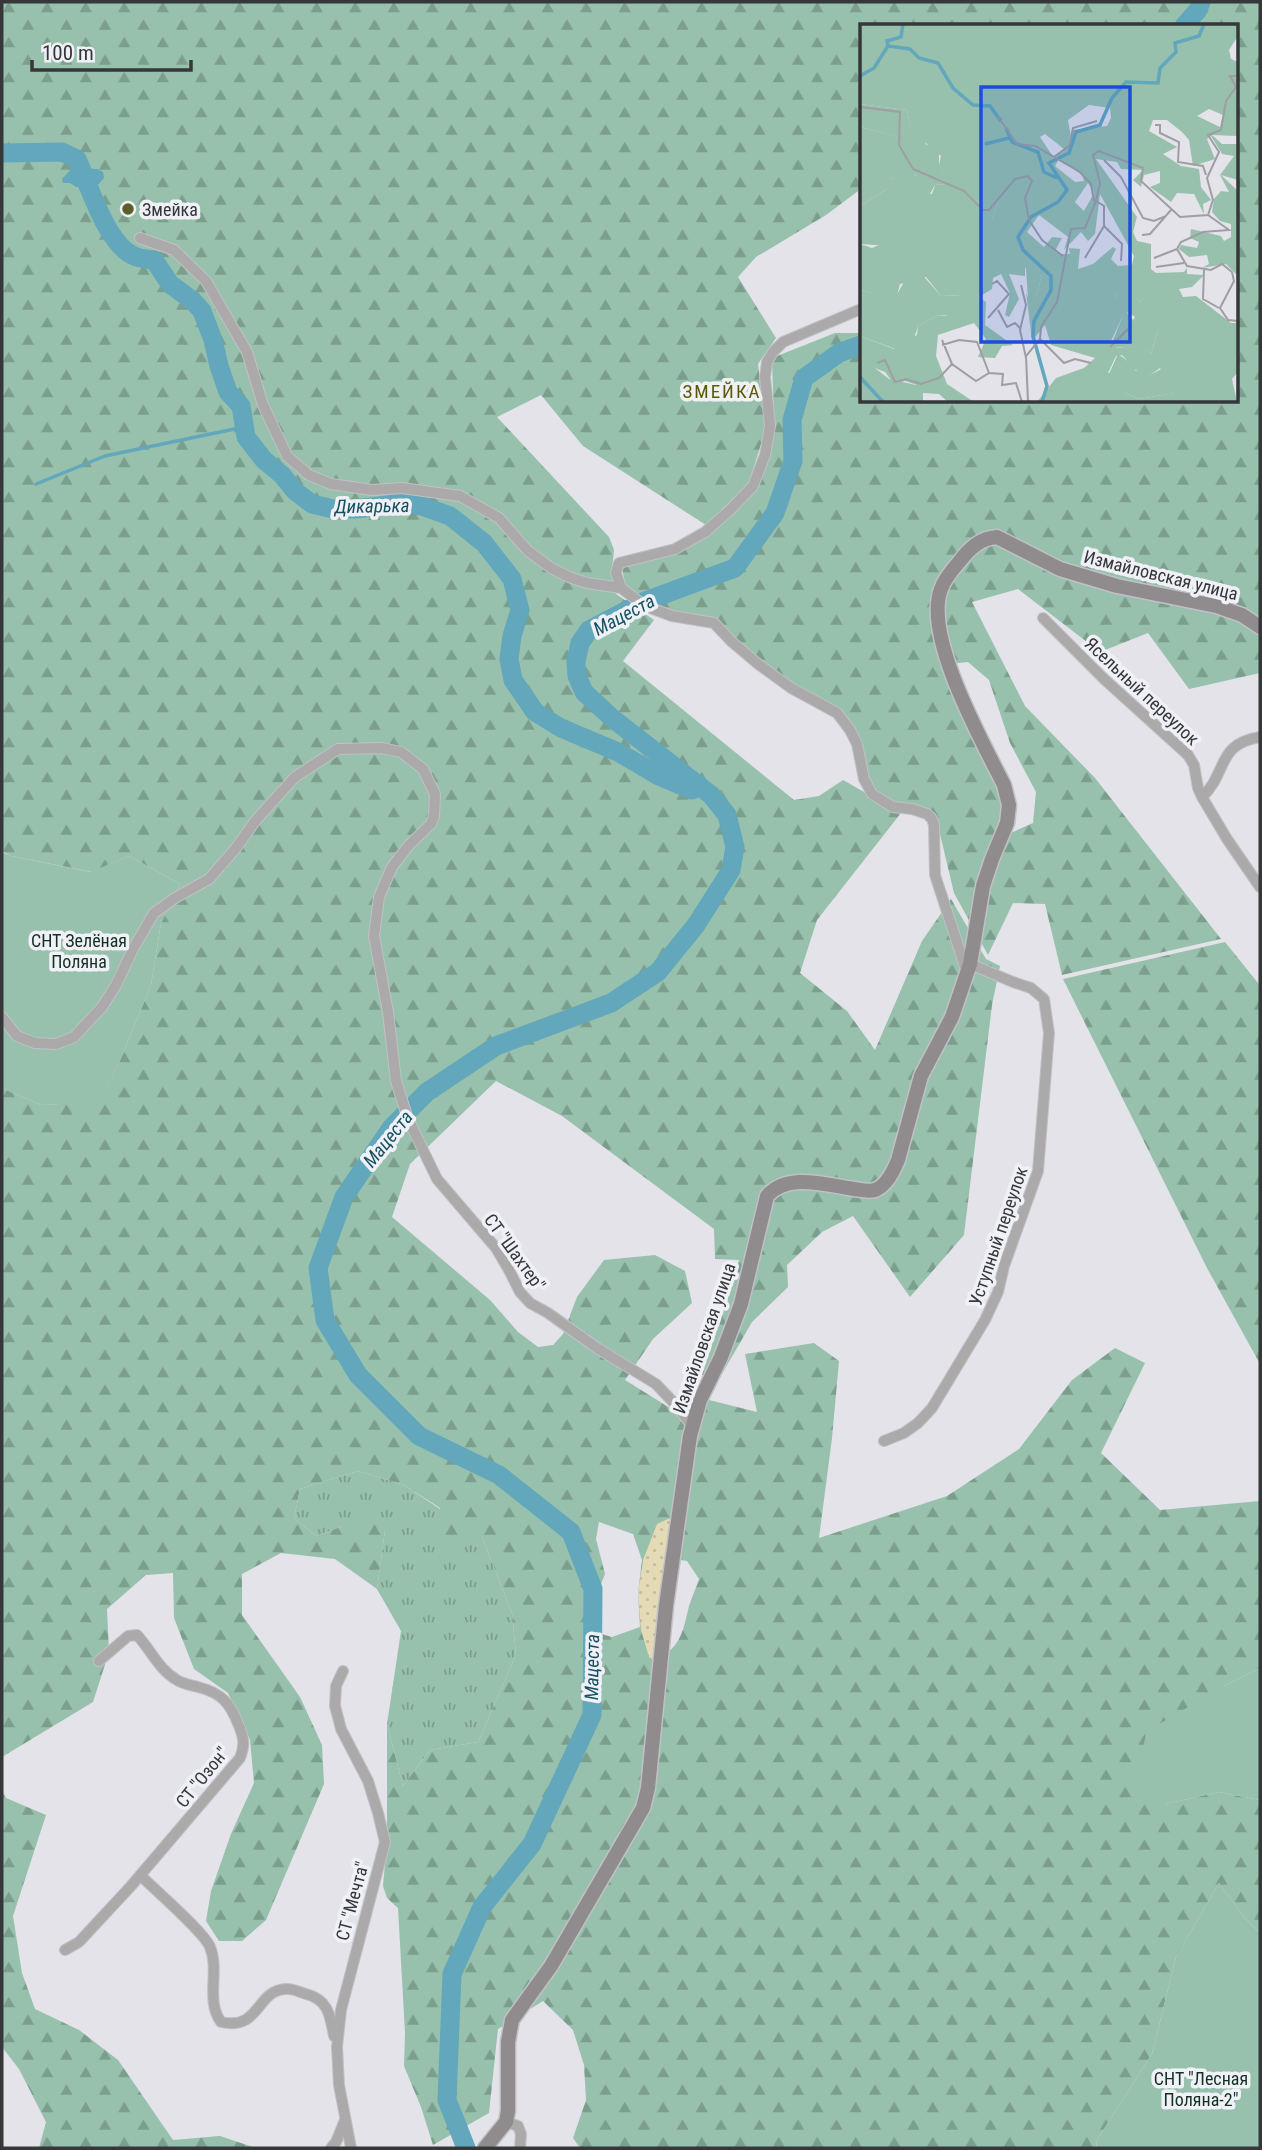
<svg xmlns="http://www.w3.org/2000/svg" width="1262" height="2150" font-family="'Roboto Condensed',sans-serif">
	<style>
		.grass { fill: url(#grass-tufts) }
		.forest { fill: url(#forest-firs); fill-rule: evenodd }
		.sand { fill: url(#sand-dots) }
		.green { fill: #97c1ac }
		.water { fill: #62a7bc }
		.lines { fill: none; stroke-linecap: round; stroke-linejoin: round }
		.stream { stroke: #62a7bc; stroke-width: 3.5 }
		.river { stroke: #62a7bc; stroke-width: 19 }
		.street-casing { stroke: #c0c1c6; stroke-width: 12 }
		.secondary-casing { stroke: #c0c1c6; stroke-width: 17 }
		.street { stroke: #aca9aa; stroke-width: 10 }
		.secondary { stroke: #908c8e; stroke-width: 14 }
		.poi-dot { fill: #5d5e2b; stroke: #f0f1f6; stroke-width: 2.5 }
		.labels { text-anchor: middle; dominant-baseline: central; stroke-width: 7; stroke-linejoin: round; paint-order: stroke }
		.poi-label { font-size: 18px; fill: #363739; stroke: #f0f1f6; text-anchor: start }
		.street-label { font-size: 18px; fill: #363739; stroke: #f0f1f6 }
		.park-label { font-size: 18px; fill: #133023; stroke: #f0f1f6 }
		.neighbourhood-label { font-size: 19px; letter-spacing: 2px; fill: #5a5a00; stroke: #f0f1f6 }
		.water-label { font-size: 19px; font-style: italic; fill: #165161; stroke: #f0f1f6 }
		.inset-river { fill: none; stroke: #62a7bc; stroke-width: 3.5 }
		.inset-road { fill: none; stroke: #9e9ea3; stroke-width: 2 }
		.view { fill: #1d4ed8; fill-opacity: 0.15; stroke: #1d4ed8; stroke-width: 3.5 }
		.inset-edge { fill: none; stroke: #363739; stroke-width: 3.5 }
	</style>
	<defs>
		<pattern id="grass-tufts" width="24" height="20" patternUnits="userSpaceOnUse" patternTransform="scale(1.75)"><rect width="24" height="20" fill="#97c1ac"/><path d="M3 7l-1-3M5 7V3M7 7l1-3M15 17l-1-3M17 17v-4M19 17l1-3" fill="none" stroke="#7c9e8d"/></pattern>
		<pattern id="forest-firs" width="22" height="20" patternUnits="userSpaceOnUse" patternTransform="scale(1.75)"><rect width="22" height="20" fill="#97c1ac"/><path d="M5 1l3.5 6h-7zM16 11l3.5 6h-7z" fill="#7c9e8d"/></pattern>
		<pattern id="sand-dots" width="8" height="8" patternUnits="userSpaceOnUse" patternTransform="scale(1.75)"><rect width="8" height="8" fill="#e4dab5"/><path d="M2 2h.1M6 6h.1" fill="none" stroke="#c4bc9c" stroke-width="1.8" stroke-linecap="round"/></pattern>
	</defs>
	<rect width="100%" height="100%" fill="#e3e3e9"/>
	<!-- grass -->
	<path class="grass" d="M358,1471l46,14 78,52 30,76 4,42 -38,87 -48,8 -27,36 -16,-62 14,-93 -24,-42 8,-59 -42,-4 -27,10 -22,-18 6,-29z"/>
	<!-- forest -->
	<path class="forest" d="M2,2h1258v671l-71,16 -41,-56 -48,19 -82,-63 -46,13 53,104 70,72 126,161 -159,36 -17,-71 -32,-1 -25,52 -34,-62 -19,-80 -29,-5 -30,-14 -35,-76 -58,-32 -85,-69 -48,-13 -25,-20 -3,-17 54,-15 39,-22 42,-40 17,-67 -2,-65 63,-25h26v68h375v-375h-375v163l-35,26 -70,42 -18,20 38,61 -18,26 8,64 -17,55 -43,42 -123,-79 -42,-51 -44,22 112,120 5,13 -2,19 4,25 38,26 -31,41 171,139 25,-4 24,-16 58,33 -84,107 -17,53 47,38 28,39 47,-109 29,-42 35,60 14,7 -8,39 -28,230 -54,62 -57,-81 -31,16 -35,33 1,22 -36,35 -33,57 -17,-4 37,-115 -24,-1 -1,-30 -152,-113 -66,-35 -86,83 -18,53 98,83 28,32 20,15 15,-2 10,-11 14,-37 27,-37 51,-5 30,16 7,32 -39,36 -28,41 45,28 35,-9 52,13 -12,-58 69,-11 25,18 -7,77 -13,100 128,-42 72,-47 53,-69 43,-32 30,15 -44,90 59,57 100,-9v167l-36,18 -59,118 54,-12 41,8v133l-16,-16 -25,-34 -43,74 -24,97 -55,86 -1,8h-516l-7,-10 13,-38 -2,-35 -11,-35 -30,-29 -45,28 -9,84 -56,32 -12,-38 -17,-41 1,-33 -7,-125 -11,-10 -4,-12 4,-45v-117l16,62 27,-36 48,-8 38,-87 -4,-42 -30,-76 -30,14 -17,-19 5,-24 -36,-23 -46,-14 -58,18 -6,29 22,18 27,-10 31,-15 11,19 -8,59 -42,-30 -54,-6 -39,21v41l58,82 22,48 2,39 -58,136 -24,21h-23l-13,-20 5,-30 20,-57 23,-51 -4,-43 -22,-47 -34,-24 -20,-51 -1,-45 -27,2 -39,34 2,43 -16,50 -91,55v-669l39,17 59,-3 21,-44 30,-73 10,-62 19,-39 -51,-28 -37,16 -81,-16 -9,-5zM968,662l21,18 21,63 26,49 -3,31 -29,13v-51l-56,-121zM599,1522l34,12 9,26 -4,33 2,34 -28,10 -14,-4 1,-44 6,-15 -9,-35zM675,1559l12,2 12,18c-3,9 -7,18 -10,27 -5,20 -7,38 -25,49z
		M1225,942l33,41 2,6v375l-53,-96 -144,-289z
		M2,1791l4,7 40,17 -33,101 9,57 13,36 44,21 39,30 55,80 47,-4 36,12h-217l7,-26 -27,-53 -17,-22z"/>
	<!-- sand -->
	<path class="sand" d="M679,1514l-19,151 -11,-8 -8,-27 -3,-37 5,-33 14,-36z"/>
	<!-- green -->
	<path class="green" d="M2,852l9,4 80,16 38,-16 51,28 -19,39 -10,62 -30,73 -21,45 -59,2 -39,-17z
		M1260,1668v132l-41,-8 -54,12 -30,-25 12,-48 77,-45z
		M1219,1883l25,34 16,16v215h-164l1,-8 55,-86 24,-97z"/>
	<!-- water -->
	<path class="water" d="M73,167l24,2 6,3 1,6 -7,8 -21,1 -6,-4h-7l-1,-4z"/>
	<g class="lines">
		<!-- stream -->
		<path class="stream" d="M36,484l69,-28 139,-29"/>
		<!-- river -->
		<path class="river" d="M1184,26l14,-16 3,-8
			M2,153l60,-1 15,7c12,26 29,83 55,96 7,4 14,4 22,5l16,24 23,17 9,10 11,29 6,26 9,26 13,14 5,31 18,23 18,15 13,16 17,13 21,5h23l46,-6 20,3 28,10 34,27 28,36 8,31 -8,26 -3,23 4,21 22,32 26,16 57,24 41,24 33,14
			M466,2148l-19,-48 5,-126 30,-67 50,-63 60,-129 1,-126 -22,-57 -72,-57 -80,-39 -61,-61 -33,-55 -7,-52 26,-71 47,-69 36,-36 69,-46 115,-43 47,-31 38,-47 35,-55 4,-23 -8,-32 -16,-20 -99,-77 -28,-26 -7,-16 -1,-14 4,-19 9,-13 54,-28 92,-34 40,-55 18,-52 -1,-41 12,-42 35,-25 22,-8"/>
		<!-- street casing -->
		<g class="street-casing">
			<path id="street" d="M140,238l34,12 32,31 41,71 16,53 24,51 22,19 22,9 41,6 30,-2 58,8 39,22 28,32 24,18 18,9 18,6 34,5 24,18 27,10 42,7 18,19 26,22 33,24 46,25 13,17 7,14 7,35 8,15 21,13 19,2 15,5 5,5 2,6 1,50 32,98
				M621,588l-5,-15 3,-10 56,-14 30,-17 25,-22 23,-24 12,-31 5,-29 -5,-49 2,-15 6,-10 10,-10 78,-33
				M1043,618l60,60 85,77 6,10 4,23 4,9 25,42 33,48
				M1202,797c26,-24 14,-53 58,-60
				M2,1017l15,19 18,7 21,1 18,-7 28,-30 14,-22 17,-36 21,-36 21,-15 34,-19 27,-31 20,-28 39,-43 43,-28 44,-1 19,4 22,17 12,25 -1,22 -3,8 -22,21 -17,22 -13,30 -5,39 14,76 8,69 12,38 29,60 59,69 14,24 10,20 10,11 18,10 49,35 59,36 19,20 18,23
				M884,1441l20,-8 14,-10 14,-15 53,-88 13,-28 6,-26 34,-95 11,-138 -5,-34 -13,-11 -18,-6 -43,-18
				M343,1671l-7,15 -1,20 6,23 27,52 10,32 7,29 -44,168 -4,37 2,38 12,63
				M140,1875c14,14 64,57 70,72 10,24 -5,53 11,75 39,9 35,-31 64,-33 7,-1 14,3 21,5 23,6 24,22 28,42
				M65,1950l14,-8 52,-56 109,-128c5,-12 4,-20 -1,-32 -9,-23 -17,-33 -41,-39 -7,-2 -15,-3 -21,-7 -18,-10 -26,-30 -40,-45l-9,1 -29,25
				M506,2122l12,4 3,8 -1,14
				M331,2148l5,-6 9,-22"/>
		</g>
		<!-- secondary casing -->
		<g class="secondary-casing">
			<path id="secondary" d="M485,2148l21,-26 2,-11v-69l4,-22 39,-54 92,-158 5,-20 18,-182 24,-170 10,-36 21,-43 20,-53 26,-108c21,-24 58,-11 87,-7 7,1 14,3 21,1 11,-4 19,-20 23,-30l23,-84 31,-59 18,-53 13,-78 9,-27 15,-36 2,-18 -5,-20c-22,-44 -81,-149 -63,-196 3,-9 11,-19 18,-27 10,-13 21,-24 38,-25l63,32 57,17 99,20 26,9 18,12"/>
		</g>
		<!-- street -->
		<use href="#street" class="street"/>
		<!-- secondary -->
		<use href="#secondary" class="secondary"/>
	</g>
	<!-- markers -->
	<circle class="poi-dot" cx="128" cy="209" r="7"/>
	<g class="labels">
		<!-- poi labels -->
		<g class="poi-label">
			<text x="142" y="209">Змейка</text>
		</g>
		<!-- street labels -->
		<g class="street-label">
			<text transform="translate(1161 575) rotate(14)">Измайловская улица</text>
			<text transform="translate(1142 691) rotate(43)">Ясельный переулок</text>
			<text transform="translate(998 1236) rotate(-71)">Уступный переулок</text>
			<text transform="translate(515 1252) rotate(54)">СТ "Шахтер"</text>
			<text transform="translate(704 1338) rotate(-71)">Измайловская улица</text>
			<text transform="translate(202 1777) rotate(-51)">СТ "Озон"</text>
			<text transform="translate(352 1901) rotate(-75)">СТ "Мечта"</text>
		</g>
		<!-- park labels -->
		<g class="park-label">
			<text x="79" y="940">СНТ Зелёная<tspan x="79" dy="21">Поляна</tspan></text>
			<text x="1201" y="2078">СНТ "Лесная<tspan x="1201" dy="21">Поляна-2"</tspan></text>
		</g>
		<!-- neighbourhood labels -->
		<g class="neighbourhood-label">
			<text x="722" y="391">ЗМЕЙКА</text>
		</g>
		<!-- water labels -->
		<g class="water-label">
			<text transform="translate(372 506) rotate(-1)">Дикарька</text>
			<text transform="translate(624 615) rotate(-28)">Мацеста</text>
			<text transform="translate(388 1139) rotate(-51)">Мацеста</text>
			<text transform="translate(592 1667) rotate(-89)">Мацеста</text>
		</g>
	</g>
	<!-- overview -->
	<g transform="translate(860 24)">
		<rect width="378" height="378" fill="#e3e3e9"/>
		<path d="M163,237l15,8 3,9 -4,16 -9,5 -2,-31 -11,-1z" fill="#97c1ac"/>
		<path d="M0,0h378v12l-9,14 2,9 7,3v74l-26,-1 10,9h16v36l-17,-5 17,16v85l-12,-12 -24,4 7,-4 -2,-9 -18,2 -10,-8 2,-4 16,3 2,-6 -9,-4 1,-9 30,7 3,5 7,-4v-13l-11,-3 -8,-9 2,-13 7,-8 8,1 -9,-17 14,-19 -12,-2 -11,-18 -4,3 8,20 -22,7 -4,-26 -7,-8 -15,-12h-14l-4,11 28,16 -14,7 18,12 18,3 2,18 10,13 -8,4 1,10 -10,-20 -17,-1 -6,9 -21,-15 10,-4v-12l-16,4 -3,12 -8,-7 10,-10 -22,-1 -4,-7 -21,-3 41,58 -4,15 4,9 14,3v25l5,4 28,-1 3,-4v6l17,1 -12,12 -13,2 4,8 13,-1 35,27h7v49l-6,7 5,23h-200l19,-24 28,-10 11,-10 -44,-13 -6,-20 -13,16 -6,-49 2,6 9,-4 4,-16 -3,-8 -15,-8 -8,5 10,-1v10l-16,-2 10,25 -10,18 -4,-2 5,-22 -9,-19 -8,4 -1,11 -13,8 7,5 -1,23 28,20 -11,1 -7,12 -17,-1 8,-18 -12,-16 -36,12 -2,21 11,28 27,18h-26l-9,-8 -16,-1v9h-63v-66l34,13 23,-14 1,-9 20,-11 8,1 16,-21 -21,1 -15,-19 -26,7 -4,15 -36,-9v-46l12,4 28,-12 7,-21 -39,3 -8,-3v-9l27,-17 45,5 3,-9 8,-1 49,34 8,-21 -51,-17 -10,-15 2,-9 -30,-26 -4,-20 -47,-6zM229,81l21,3 1,10 -4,8 -35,4 -1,7 -3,-17zM349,85l14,6 -3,12 -23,-11zM185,110l19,15 -9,7 27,19 2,6 -9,1 -20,-16 3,-5 -4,-3 -14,-21zM228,159l6,10 -10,18 -9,-9zM240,170l34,62 -2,9 -14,1 -7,-7 5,-10 -3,-2 -20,17 -15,5 2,-20 -11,-1 1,6h-10l-5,-3 7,-13 -10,-1 -8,10 -17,-15 12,-17 29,22 -4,13 17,-18 7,9 7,-7zM293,267l-14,11 -24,-4 1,-6zM265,287l33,19 -7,24 -10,-9 -24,3 -6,-7zM262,331l15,16 -29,2 8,-17zM54,339l14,8 -12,14 -27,-6 -14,-11zM300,344l14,25 -35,6 -14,-6zM0,103l39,10 17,40h-22l-24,10 -10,10z" fill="#97c1ac" fill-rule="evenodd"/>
		<path d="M258,330l17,12 1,7 -27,1z" fill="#97c1ac"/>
		<path d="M0,80l47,6 4,19 21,-15 11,3 -1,12 -17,15 14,4v17l10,14 53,13 -10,26 -22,-6 -27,-28 -8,1 -7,12 -15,1 -26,-9 -27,17v-9l10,-11 24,-9 22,-1 -17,-26 -1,-13 -38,-10zM0,191h47l13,14 -3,12 -12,2 -5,-7 -10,10 -30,-2zM58,246l23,26 21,-1 7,4 -11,17 -20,-1 -20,11 -6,19 -14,5 -38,-14v-46l35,8 14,-25zM275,259l7,2 -1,5 20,2 1,5h-16l-10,7 -21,-6 1,-6zM265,286l8,10 5,-7 14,-3 6,20 -7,24 -10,-8 -31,2zM26,332l22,1 23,13 7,10 -15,7 -18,-6 -11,3 -9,-12 -10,-4 -1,-7zM311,340l23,15 -1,11 -54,9 -14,-6 -2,-4z" fill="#97c1ac"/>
		<path class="inset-river" d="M43,0l-2,13 -14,4 1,5 22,3 9,9 19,5 15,25 20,17 17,1 11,15M0,52l14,-8 14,-22M146,104l6,14 26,10 6,20 13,6M125,120l24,-6M0,353l23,25M182,378l5,-16 -14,-50 1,-15 17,-31v-14l-28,-26 -5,-13 13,-20 27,-15 9,-12 -18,-27 20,-10 7,-21 24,-7 12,-27 14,-16 32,1 2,-15 16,-16 -1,-9 24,-7 5,-12"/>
		<path class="inset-road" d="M0,83l40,5 -1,33 14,24 51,22 19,19h6l26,-31 13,-3 4,5 -7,17 4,22 13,20 21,16M137,91l20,29 18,2 45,26 11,12 3,17M295,101h5v8l19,9 -1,20 25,4 3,9M194,133l16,-12 3,-17 24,-7M244,136l17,17 22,41 11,3 12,-5M348,191l21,15 -26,2 -22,10 -4,7 10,17 24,4 11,-6 10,8 2,9 -14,27 8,12 10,1M244,202l18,18 -1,17M282,211l8,-1 21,-24M225,234l19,-32v-20l-8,-5M294,234l23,-9M296,243l28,-4M344,246l-1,29 16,9M161,261l5,20 -6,25 6,28M138,286l9,17 8,-4 5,5M128,294l21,-24 -12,-13 -5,3M180,315l24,24 11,-4 16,4M82,316l10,24 24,17 13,-8 14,1 -1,11 14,-2 6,19M82,321l17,-5 18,2 12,31M250,323l22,-22M17,339l8,-3 10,22 11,-3 15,5 18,-6 13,-14M168,378l-2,-46 14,-17 1,-12 16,-25 14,-73 14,-1 11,-27 4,-18 -7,-28 6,-4 44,17 -2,13 39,36 28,-2 5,-15 -6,-22 12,-26 -11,-17 13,-5 5,-29 10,-14 -6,-11h8"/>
		<path class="view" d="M121,63h149v255h-149z"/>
		<rect width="378" height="378" class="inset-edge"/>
	</g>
	<!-- border -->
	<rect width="1262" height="2150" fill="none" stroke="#363739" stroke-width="7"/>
	<!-- scale -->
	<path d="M32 60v10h159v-10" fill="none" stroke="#363739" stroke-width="3.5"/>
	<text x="42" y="60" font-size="21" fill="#363739" stroke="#f0f1f6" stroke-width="5" paint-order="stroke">100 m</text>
</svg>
